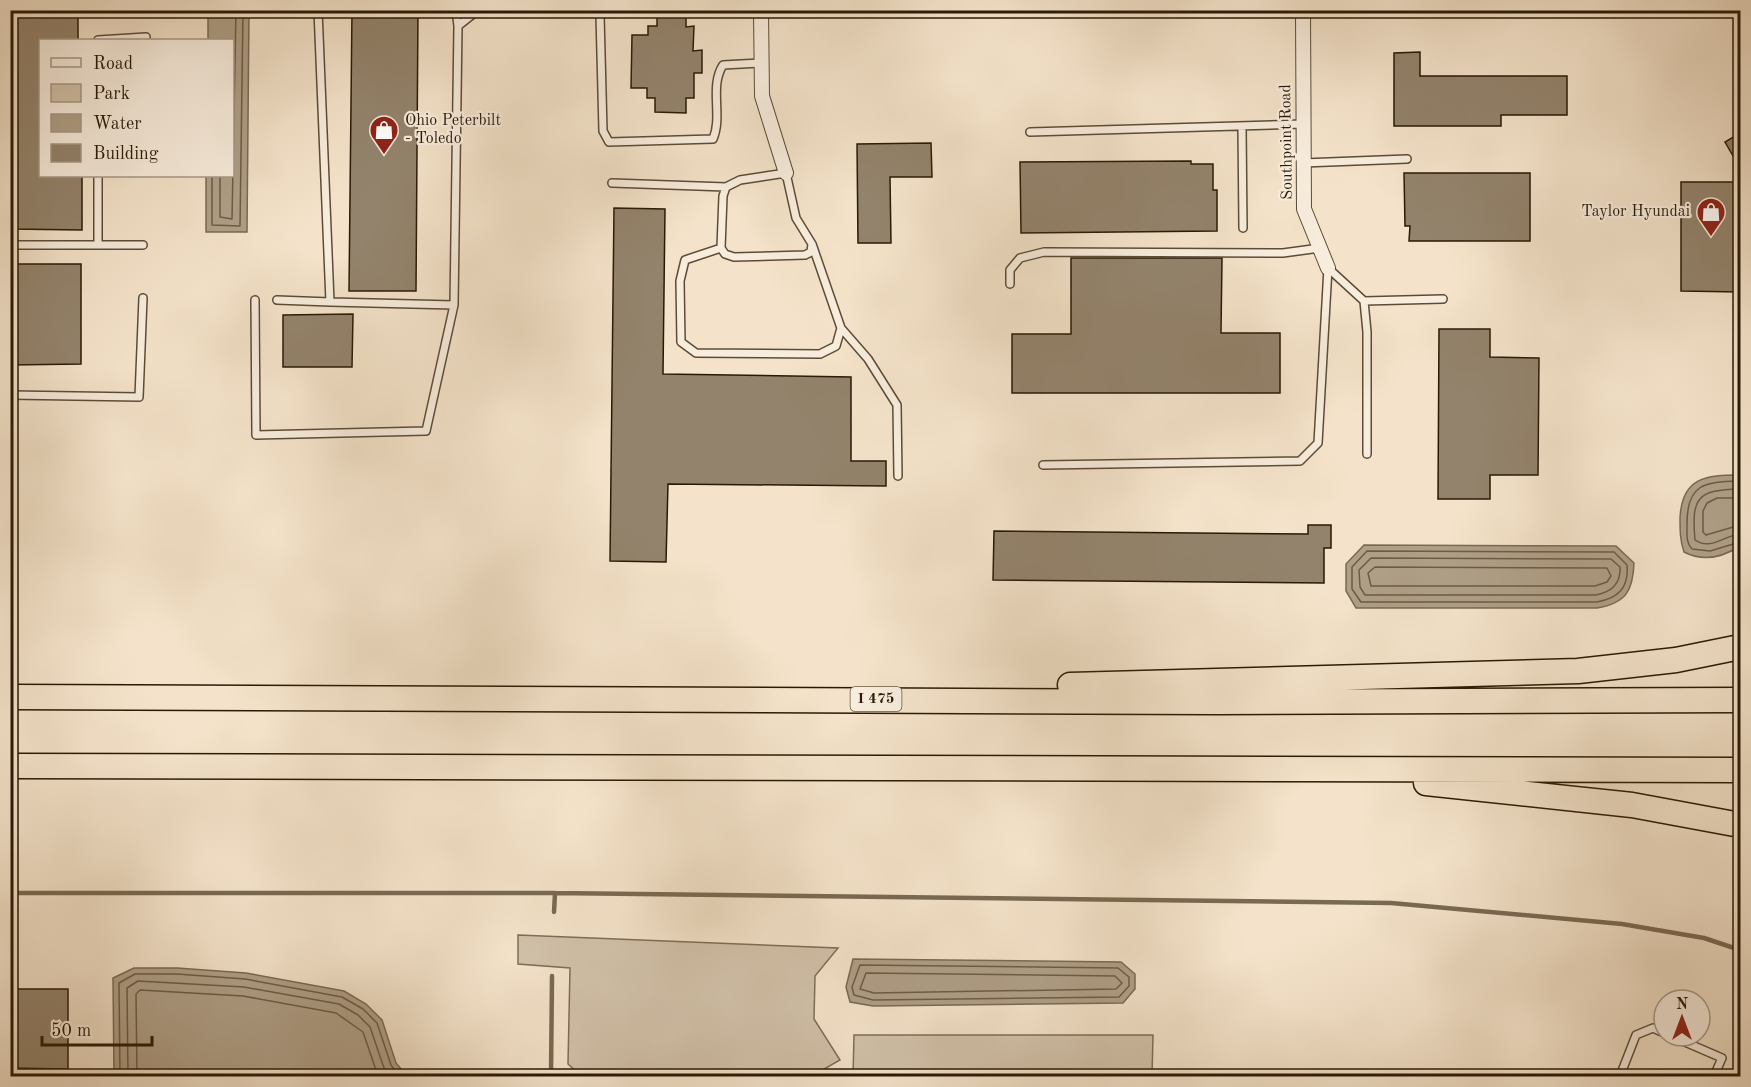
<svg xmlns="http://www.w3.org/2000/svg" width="1751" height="1087" font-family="'Old Standard TT',serif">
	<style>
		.green { fill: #d1c1a9; stroke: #7d6e58; stroke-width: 1.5 }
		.water { fill: #af9f87; stroke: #796a53; stroke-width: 1.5 }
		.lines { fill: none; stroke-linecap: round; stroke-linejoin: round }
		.shore { stroke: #6c5c46; stroke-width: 1.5 }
		.stream { stroke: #796a53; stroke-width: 4.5 }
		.building { fill: #93836c; stroke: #291a06; stroke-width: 1.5 }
		.lane-casing { stroke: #5c4c37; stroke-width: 10 }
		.street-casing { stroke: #5c4c37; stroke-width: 16 }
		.highway-casing { stroke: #291a06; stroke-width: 27 }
		.lane { stroke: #f8eddd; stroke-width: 7 }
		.street { stroke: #f8eddd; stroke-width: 14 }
		.highway { stroke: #f4e3ca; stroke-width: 24 }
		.labels { text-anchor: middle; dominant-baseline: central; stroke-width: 4.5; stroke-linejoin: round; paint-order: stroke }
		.shield { fill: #f8eddd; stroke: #675946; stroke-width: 1.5 }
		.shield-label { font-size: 15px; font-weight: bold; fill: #291a06 }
		.poi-label { font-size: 16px; fill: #291a06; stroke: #f8eddd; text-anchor: start }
		.street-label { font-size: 16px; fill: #291a06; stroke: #f8eddd }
	</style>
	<rect width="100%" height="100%" fill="#f4e3ca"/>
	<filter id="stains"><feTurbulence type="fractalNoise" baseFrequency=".00333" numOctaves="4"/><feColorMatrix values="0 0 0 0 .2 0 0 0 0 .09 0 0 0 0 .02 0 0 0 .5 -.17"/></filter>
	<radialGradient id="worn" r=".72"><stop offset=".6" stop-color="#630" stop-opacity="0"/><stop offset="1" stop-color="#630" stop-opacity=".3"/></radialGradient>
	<!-- green -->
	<path class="green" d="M518,935l320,13 -23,28 -1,43 26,41 -28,16h-231l-13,-12 2,-96 -52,-4z
		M854,1035h299l-1,41h-299z"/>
	<!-- water -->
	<path class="water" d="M208,11h41l-2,221h-41v-56h26v-136h-24z
		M1740,475v71c-17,11 -37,16 -56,6 -4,-11 -4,-22 -4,-34 2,-41 26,-43 60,-43z
		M1364,545l252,1 18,17c-1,28 -8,40 -37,45h-241l-10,-17v-27z
		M853,959l268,3 14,12v15l-12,14 -250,3 -23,-4 -4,-15z
		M134,968h43l69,5 98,18 22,13 16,16 14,43 11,13h-293l-1,-98z"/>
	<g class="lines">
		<!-- shore -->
		<path class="shore" d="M212,176v49l28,1 3,-216
			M220,176v41l12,2 4,-209
			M1740,481c-37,1 -54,3 -53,46 0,8 -1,16 5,22l18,2 30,-9
			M1740,489c-42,1 -49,8 -45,51 16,11 30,-5 45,-6
			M1740,498h-23l-10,5 -4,8v21l3,3 34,-10
			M1367,551l247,1 13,13c2,22 -8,33 -30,37h-236l-9,-13v-22z
			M1371,558l240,1 9,8c1,17 -8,25 -24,28h-231l-5,-8 -1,-17z
			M1375,567l232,1 4,8 -4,6 -12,4h-224l-3,-13z
			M860,965l258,3 11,9v9l-10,11 -246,3 -19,-5 -2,-8z
			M866,973l249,3 7,7 -6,6 -242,4 -14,-4z
			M120,1076l-1,-93 16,-9h42l68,5 97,18 21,12 14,14 14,42 8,11
			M128,1076l-1,-88 11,-7 106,6 95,17 19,11 12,12 14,41 6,8
			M137,1076l-1,-82 4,-4 103,6 93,17 27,19 15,44"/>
		<!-- stream -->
		<path class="stream" d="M10,893h545l836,10 231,21 82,14 36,12
			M554,912l1,-19
			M551,1076l1,-100"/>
	</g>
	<!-- building -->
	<path class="building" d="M10,10h68v30h-38v136h42v54l-72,-1z
		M352,10h66l-2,281h-67z
		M657,10h29v17l8,-1 -1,25 9,-1v23h-8v25h-8v15l-31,-1v-14h-8v-10h-16l1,-53h16v-9h9z
		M1420,52v24h147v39h-66v11h-107v-73z
		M1740,133v35l-15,-26z
		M931,143l1,34h-42l1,66h-33l-1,-99z
		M1191,161v3h22v26h4v41l-196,2 -1,-71z
		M1404,173h126v68h-121l1,-15h-5z
		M1681,182h59v110l-59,-1z
		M614,208l51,1 -2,165 188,3v84h35v25l-218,-2 -2,78 -56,-1z
		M1071,258h151l-1,75h59v60h-268v-59h59z
		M10,264h71v100l-71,1z
		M353,314l-1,53h-69v-52z
		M1439,329h51v28l49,1 -1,117h-48v24h-52z
		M1308,525h23v23h-7v35l-331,-3 1,-49 314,3z
		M10,989h58v80l-58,-1z"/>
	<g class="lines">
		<!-- lane casing -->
		<g class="lane-casing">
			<path id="lane" d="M456,10l2,16
				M600,15l3,116 6,11 104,-3c10,-23 -4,-52 10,-74l37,-2
				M98,40l48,-3
				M1242,127l1,101
				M1030,132l272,-8
				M1303,163l104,-4
				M786,173l10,45 16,26 -1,8 -6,3 -71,2 -9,-3 -4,-6 2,-52 3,-9 14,-7z
				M98,176v69
				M612,183l114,4
				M10,245h133
				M721,248l-36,12 -5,21 1,61 15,11 124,1 16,-8 5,-18 -29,-84
				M1328,268l36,33 3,31v122
				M1010,284v-14l10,-12 24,-6 239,1 37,-5
				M255,300l1,135 170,-4 28,-126 4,-279 20,-16
				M277,300l53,2 -12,-292
				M1364,301l79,-2
				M330,302l124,3
				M841,328l27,31 29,46 1,71
				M10,395l129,2 4,-99
				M1043,465l257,-4 18,-18 10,-175
				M1671,1036l51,22 -8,18
				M1620,1076l16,-41 17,-7 11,5"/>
		</g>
		<!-- street casing -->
		<g class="street-casing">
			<path id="street" d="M761,10l1,86 24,77
				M1303,10l1,199 24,59"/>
		</g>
		<!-- highway casing -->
		<g class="highway-casing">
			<path id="highway" d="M1070,685l508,-14 98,-11 64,-13
				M10,697l1207,5 523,-2
				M10,766l1730,4
				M1426,783l206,22 108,20"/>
		</g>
		<!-- lane -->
		<use href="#lane" class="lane"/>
		<!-- street -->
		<use href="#street" class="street"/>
		<!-- highway -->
		<use href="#highway" class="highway"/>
	</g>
	<!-- icons -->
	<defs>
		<g id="shop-pin" transform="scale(1.5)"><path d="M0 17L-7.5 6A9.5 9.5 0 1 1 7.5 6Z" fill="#8f2418" stroke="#f8eddd"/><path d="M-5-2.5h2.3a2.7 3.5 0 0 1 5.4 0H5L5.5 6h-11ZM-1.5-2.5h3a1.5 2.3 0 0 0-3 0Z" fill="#fff"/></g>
	</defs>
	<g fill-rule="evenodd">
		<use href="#shop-pin" x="384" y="130"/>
		<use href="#shop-pin" x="1711" y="212"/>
	</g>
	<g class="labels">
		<!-- shield labels -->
		<rect class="shield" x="850.5" y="687" width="51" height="24" rx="4.5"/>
		<g class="shield-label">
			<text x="876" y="699">I 475</text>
		</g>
		<!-- poi labels -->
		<g class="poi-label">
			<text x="405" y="121">Ohio Peterbilt<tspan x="405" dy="18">- Toledo</tspan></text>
			<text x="1690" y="212" text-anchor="end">Taylor Hyundai</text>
		</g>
		<!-- street labels -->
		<g class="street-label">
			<text transform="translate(1287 142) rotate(-91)">Southpoint Road</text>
		</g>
	</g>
	<!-- margin -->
	<rect width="1751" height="1087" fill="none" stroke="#f4e3ca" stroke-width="36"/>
	<rect x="12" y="12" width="1727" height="1063" fill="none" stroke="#291a06" stroke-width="3"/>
	<rect x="18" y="18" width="1715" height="1051" fill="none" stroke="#291a06" stroke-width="1.5"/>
	<!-- legend -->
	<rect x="39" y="39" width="195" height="138" fill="#f8eddd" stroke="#a59987" stroke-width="1.5"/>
	<rect x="51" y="58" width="30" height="9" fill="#f8eddd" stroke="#a59987" stroke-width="1.5"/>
	<text x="93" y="69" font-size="18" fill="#291a06">Road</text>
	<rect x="51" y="84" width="30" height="18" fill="#d1c1a9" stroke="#a59987" stroke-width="1.5"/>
	<text x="93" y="99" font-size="18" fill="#291a06">Park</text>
	<rect x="51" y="114" width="30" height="18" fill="#af9f87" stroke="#a59987" stroke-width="1.5"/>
	<text x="93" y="129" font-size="18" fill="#291a06">Water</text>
	<rect x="51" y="144" width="30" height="18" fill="#93836c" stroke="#a59987" stroke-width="1.5"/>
	<text x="93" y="159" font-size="18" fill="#291a06">Building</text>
	<!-- north arrow -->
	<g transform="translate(1682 1018)"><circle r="28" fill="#f8eddd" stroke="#a59987" stroke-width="1.5"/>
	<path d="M0-4.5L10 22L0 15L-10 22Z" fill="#8f2418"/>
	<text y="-9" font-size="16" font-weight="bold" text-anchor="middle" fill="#291a06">N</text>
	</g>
	<!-- scale -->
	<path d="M42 1036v9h110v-9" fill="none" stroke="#291a06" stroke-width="3"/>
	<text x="51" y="1036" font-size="18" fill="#291a06" stroke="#f8eddd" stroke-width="4.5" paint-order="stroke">50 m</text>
	<rect width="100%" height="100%" filter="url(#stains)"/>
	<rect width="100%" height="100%" fill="url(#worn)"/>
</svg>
